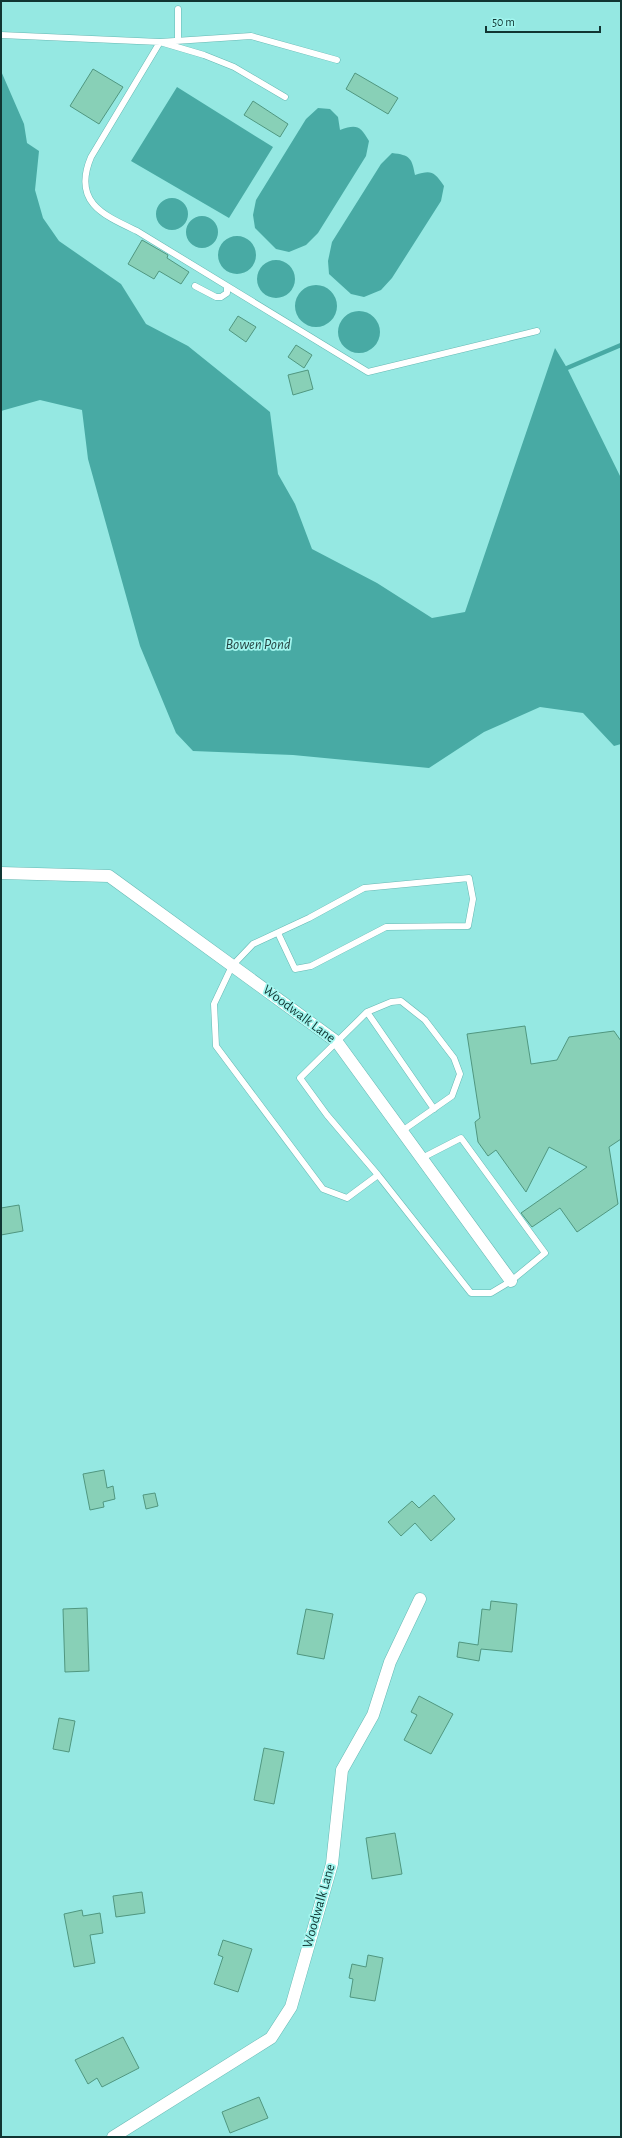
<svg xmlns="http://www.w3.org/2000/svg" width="622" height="2138" font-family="'Alegreya Sans',sans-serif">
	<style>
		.water { fill: #48aaa4 }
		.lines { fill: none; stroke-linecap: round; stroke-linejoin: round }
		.stream { stroke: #48aaa4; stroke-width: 4.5 }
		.building { fill: #88d0b7; stroke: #509780 }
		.service-casing { stroke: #66b8b3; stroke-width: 7 }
		.minor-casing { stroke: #66b8b3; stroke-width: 13 }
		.service { stroke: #fff; stroke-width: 6 }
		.minor { stroke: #fff; stroke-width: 12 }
		.labels { text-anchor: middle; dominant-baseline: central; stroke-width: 3.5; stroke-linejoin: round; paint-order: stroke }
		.street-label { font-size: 14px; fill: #113532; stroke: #a2f6ef }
		.water-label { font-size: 15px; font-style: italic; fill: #274543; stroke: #a2f6ef }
	</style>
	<rect width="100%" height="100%" fill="#95e8e2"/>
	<!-- water -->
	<path class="water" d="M1,71l23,53 3,19 12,8 -4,39 8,28 16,23 62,43 25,40 42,22 82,66 8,62 17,30 17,45 65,34 55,35 33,-6 90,-264 12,20 54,110v266l-7,2 -31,-33 -43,-6 -56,25 -55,36 -136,-13 -100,-4 -17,-18 -36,-87 -52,-187 -6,-49 -42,-10 -39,11z
		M177,87l96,60 -44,71 -98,-57z
		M318,108l12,1 8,8 2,13c17,-6 20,-4 29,11l-3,15 -48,77 -12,12 -17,7 -13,-3 -21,-21 -2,-13 3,-15 50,-81z
		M392,153c18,2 20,5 23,22 16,-5 19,-4 29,11l-3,15 -49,77 -11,12 -17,7 -13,-3 -22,-20 -1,-13 4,-19 49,-78z
		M156 214a16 16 0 1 1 32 0a16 16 0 1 1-32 0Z
		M186 232a16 16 0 1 1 32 0a16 16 0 1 1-32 0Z
		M218 255a19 19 0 1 1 38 0a19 19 0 1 1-38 0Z
		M257 279a19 19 0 1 1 38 0a19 19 0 1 1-38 0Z
		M295 306a21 21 0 1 1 42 0a21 21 0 1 1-42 0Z
		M338 332a21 21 0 1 1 42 0a21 21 0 1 1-42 0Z"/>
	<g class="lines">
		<!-- stream -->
		<path class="stream" d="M567,368l54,-23"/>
	</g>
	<!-- building -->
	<path class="building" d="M93,69l30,18 -24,37 -29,-18z
		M355,73l43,25 -10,16 -42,-25z
		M253,101l35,23 -8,13 -36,-22z
		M142,240l26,15 -1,3 22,14 -8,12 -22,-13 -5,8 -26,-15z
		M238,316l18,11 -10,15 -17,-12z
		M296,345l16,10 -8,13 -16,-11z
		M308,370l5,19 -20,6 -5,-20z
		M525,1026l6,38 26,-4 12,-23 45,-6 7,10v98l-12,8 9,57 -41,28 -17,-24 -28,19 -11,-14 66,-46 -38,-20 -23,45 -30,-42 -8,6 -10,-14 -3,-20 5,-4 -13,-84z
		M19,1205l4,26 -22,4v-27z
		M104,1470l3,18 6,-2 2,13 -12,3 1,5 -14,3 -7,-36z
		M155,1493l3,13 -12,3 -3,-14z
		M434,1495l21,24 -24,22 -16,-18 -14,13 -13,-14 24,-21 7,7z
		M491,1601l26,3 -5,48 -31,-3 -2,12 -22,-4 2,-15 19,3 4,-36 8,1z
		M87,1608l2,63 -24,1 -2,-63z
		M306,1609l27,5 -9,45 -27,-5z
		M419,1696l34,18 -22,40 -27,-14 13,-25 -6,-3z
		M59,1718l16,3 -6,31 -16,-3z
		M264,1748l20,4 -10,52 -20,-4z
		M395,1833l7,41 -30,5 -6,-41z
		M142,1892l3,21 -29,4 -3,-21z
		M82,1910l1,6 17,-3 3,20 -13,2 5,28 -21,4 -10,-53z
		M223,1940l29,9 -14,43 -24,-8 9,-27 -5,-2z
		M368,1955l15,3 -8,43 -25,-4 3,-18 -4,-1 3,-14 14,3z
		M123,2037l16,31 -37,19 -5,-9 -9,6 -13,-24z
		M259,2097l9,21 -38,15 -8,-21z"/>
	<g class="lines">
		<!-- service casing -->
		<g class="service-casing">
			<path id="service" d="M1,35l159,7 91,-6 86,24
				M178,40v-31
				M285,97l-51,-30 -30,-12 -44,-13 -69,115c-19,45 12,58 46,74l231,141 169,-41
				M195,286l21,11h5l6,-4v-5
				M278,933l17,36 16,-3 75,-39 82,-1 5,-27 -4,-21 -105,10 -55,30 -56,26 -21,22 -18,38 2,42 107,143 24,9 31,-23
				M367,1012l67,97
				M402,1131l50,-35 8,-22 -6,-16 -29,-38 -24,-19 -10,1 -24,10 -67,66 27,37 51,60 93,118h20l20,-12 34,-28 -84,-115 -39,20"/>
		</g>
		<!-- minor casing -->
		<g class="minor-casing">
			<path id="minor" d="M1,873l108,3 228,166 174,239
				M113,2137l158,-99 20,-31 41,-143 10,-94 31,-55 17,-53 30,-63"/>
		</g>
		<!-- service -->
		<use href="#service" class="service"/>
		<!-- minor -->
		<use href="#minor" class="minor"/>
	</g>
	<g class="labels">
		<!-- street labels -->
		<g class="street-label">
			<text transform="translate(299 1014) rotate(37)">Woodwalk Lane</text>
			<text transform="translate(319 1906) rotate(-74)">Woodwalk Lane</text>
		</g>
		<!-- water labels -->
		<g class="water-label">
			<text x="258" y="644">Bowen Pond</text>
		</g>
	</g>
	<!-- border -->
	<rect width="622" height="2138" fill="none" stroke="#113532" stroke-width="4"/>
	<!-- scale -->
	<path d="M486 26v6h114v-6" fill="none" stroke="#113532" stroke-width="2"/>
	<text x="492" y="26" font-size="12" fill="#113532" stroke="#a2f6ef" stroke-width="3" paint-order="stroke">50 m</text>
</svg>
